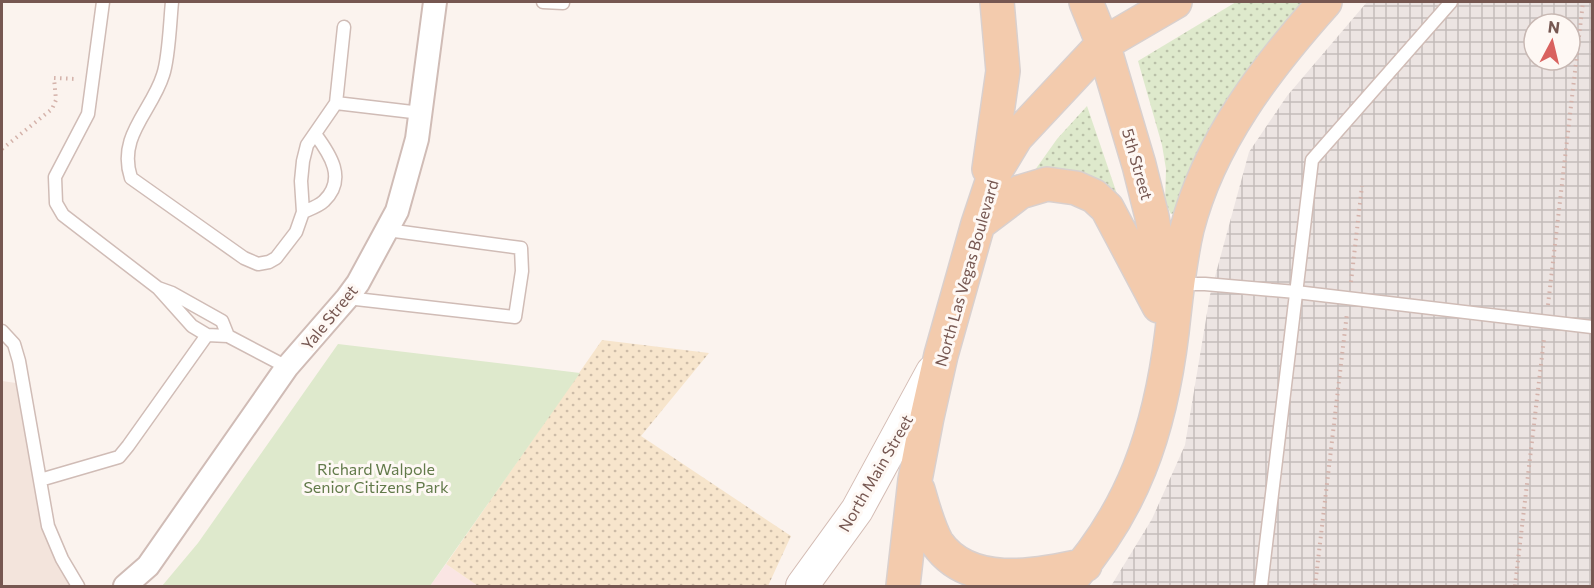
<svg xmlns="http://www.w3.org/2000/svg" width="1594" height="588" font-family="Commissioner,sans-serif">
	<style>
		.residential { fill: #f3e4dc }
		.commercial { fill: #fae5e3 }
		.industrial { fill: url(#industrial-grid); fill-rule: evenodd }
		.grass { fill: url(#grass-dots) }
		.sand { fill: url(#sand-dots) }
		.green { fill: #dee9cc }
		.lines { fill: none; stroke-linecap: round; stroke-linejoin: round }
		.lane-casing { stroke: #d0bcb6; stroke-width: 15 }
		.street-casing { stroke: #d0bcb6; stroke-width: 26 }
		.secondary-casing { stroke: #d3bbb3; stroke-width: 34 }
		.primary-casing { stroke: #d9d0ce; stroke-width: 36 }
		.path { stroke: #d4b2aa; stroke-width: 4; stroke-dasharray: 1.5 4.5; stroke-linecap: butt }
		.lane { stroke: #fff; stroke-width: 12 }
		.street { stroke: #fff; stroke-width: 22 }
		.secondary { stroke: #fff; stroke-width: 32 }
		.primary { stroke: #f3cbad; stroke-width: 33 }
		.labels { text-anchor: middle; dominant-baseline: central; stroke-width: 6; stroke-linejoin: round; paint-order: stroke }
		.street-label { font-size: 16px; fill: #765751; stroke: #fef8f4 }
		.park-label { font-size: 16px; fill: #627a4a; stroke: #fef8f4 }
	</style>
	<defs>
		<pattern id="industrial-grid" width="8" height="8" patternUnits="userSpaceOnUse" patternTransform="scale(1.5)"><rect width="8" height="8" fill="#ece4e2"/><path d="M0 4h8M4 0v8" fill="none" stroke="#c4bcba"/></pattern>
		<pattern id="grass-dots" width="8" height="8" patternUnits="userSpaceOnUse" patternTransform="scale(1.5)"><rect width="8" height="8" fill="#dee9cc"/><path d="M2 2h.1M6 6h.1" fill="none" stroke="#b9c0a8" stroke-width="1.8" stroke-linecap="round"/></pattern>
		<pattern id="sand-dots" width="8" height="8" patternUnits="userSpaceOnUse" patternTransform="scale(1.5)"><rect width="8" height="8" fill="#f7e5cc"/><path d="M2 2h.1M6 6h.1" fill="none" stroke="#cdbca8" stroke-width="1.8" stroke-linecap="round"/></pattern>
	</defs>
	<rect width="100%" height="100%" fill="#fbf3ee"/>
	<!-- residential -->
	<path class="residential" d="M2,381l21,3 25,142 30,60h-76z"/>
	<!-- commercial -->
	<path class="commercial" d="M446,564l32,22h-48z"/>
	<!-- industrial -->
	<path class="industrial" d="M1367,2h225v584h-481l41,-67 33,-74 25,-150 39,-143 38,-56zM1534,24h36v36h-36z"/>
	<!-- grass -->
	<path class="grass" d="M1236,2h69l-126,210 -8,2 -6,-12 1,-33 -4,-24 -24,-84z
		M1087,106l30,88c-27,-12 -52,-20 -82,-24l22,-31z"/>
	<!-- sand -->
	<path class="sand" d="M602,340l107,13 -68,83 150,100 -23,50h-290l-32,-22z"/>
	<!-- green -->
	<path class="green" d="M338,344l242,29 -150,213h-268l36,-43z"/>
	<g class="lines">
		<!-- lane casing -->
		<g class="lane-casing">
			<path id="lane" d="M103,2l-15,112 -33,63 1,26 7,12 95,73 34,38 15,9 21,1 59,31
				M172,2c-2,19 -3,56 -9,73 -11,36 -46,61 -32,103l113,80 14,6 11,-2 7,-4 20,-26 7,-20 -2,-31 2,-20 4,-16 29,-42
				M543,2l20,1
				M344,27l-8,76 85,10
				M303,212c7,-3 16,-6 21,-11 23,-22 6,-47 -9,-67
				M1180,284h25l91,8 296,35
				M158,288l14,5 50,28 6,15
				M347,298l168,19 7,-46 -1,-23 -134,-18
				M2,331l12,13 5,17 29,165 14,33 16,27
				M40,480l79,-23 9,-11 79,-111
				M1261,586l51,-426 139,-158"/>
		</g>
		<!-- street casing -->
		<g class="street-casing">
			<path id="street" d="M125,586l23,-20 139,-199 60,-69 11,-15 39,-72 20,-72 18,-137"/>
		</g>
		<!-- secondary casing -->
		<g class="secondary-casing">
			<path id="secondary" d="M802,586l55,-76 75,-138"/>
		</g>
		<!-- primary casing -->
		<g class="primary-casing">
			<path id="primary" d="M1086,2l17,42 36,121 13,52 14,80
				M989,169l14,-98 -6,-69
				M978,224l42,-32 27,-8 29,4 18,8 13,12 52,98
				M918,490c5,17 10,37 19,53 31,45 97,34 148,22
				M903,586l12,-106 12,-63 14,-62 37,-131 18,-54 20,-33 87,-93 72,-42
				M1065,586c68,-74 95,-155 107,-254 4,-35 7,-69 15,-103 22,-87 79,-161 138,-227"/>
		</g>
		<!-- path -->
		<path class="path" d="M2,149l50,-40 4,-9 -2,-22 22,1
			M1351,282l11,-96
			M1548,305l35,-303
			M1315,586l32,-273
			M1515,586l29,-247"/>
		<!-- lane -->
		<use href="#lane" class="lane"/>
		<!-- street -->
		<use href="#street" class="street"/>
		<!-- secondary -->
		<use href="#secondary" class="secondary"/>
		<!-- primary -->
		<use href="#primary" class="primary"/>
	</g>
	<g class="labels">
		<!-- street labels -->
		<g class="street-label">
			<text transform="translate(1138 164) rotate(74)">5th Street</text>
			<text transform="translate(966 273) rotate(-74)">North Las Vegas Boulevard</text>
			<text transform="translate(329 317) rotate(-51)">Yale Street</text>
			<text transform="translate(875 473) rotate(-60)">North Main Street</text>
		</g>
		<!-- park labels -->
		<g class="park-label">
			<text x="376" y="468">Richard Walpole<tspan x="376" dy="18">Senior Citizens Park</tspan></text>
		</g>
	</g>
	<!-- border -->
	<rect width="1594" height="588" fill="none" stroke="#765751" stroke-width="6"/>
	<!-- north arrow -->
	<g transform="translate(1552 42) rotate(7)"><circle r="28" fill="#fef8f4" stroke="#c8b8b3" stroke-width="1.5"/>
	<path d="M0-4.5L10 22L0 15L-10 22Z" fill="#d9625f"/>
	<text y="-9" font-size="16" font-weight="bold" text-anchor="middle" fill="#765751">N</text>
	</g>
</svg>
